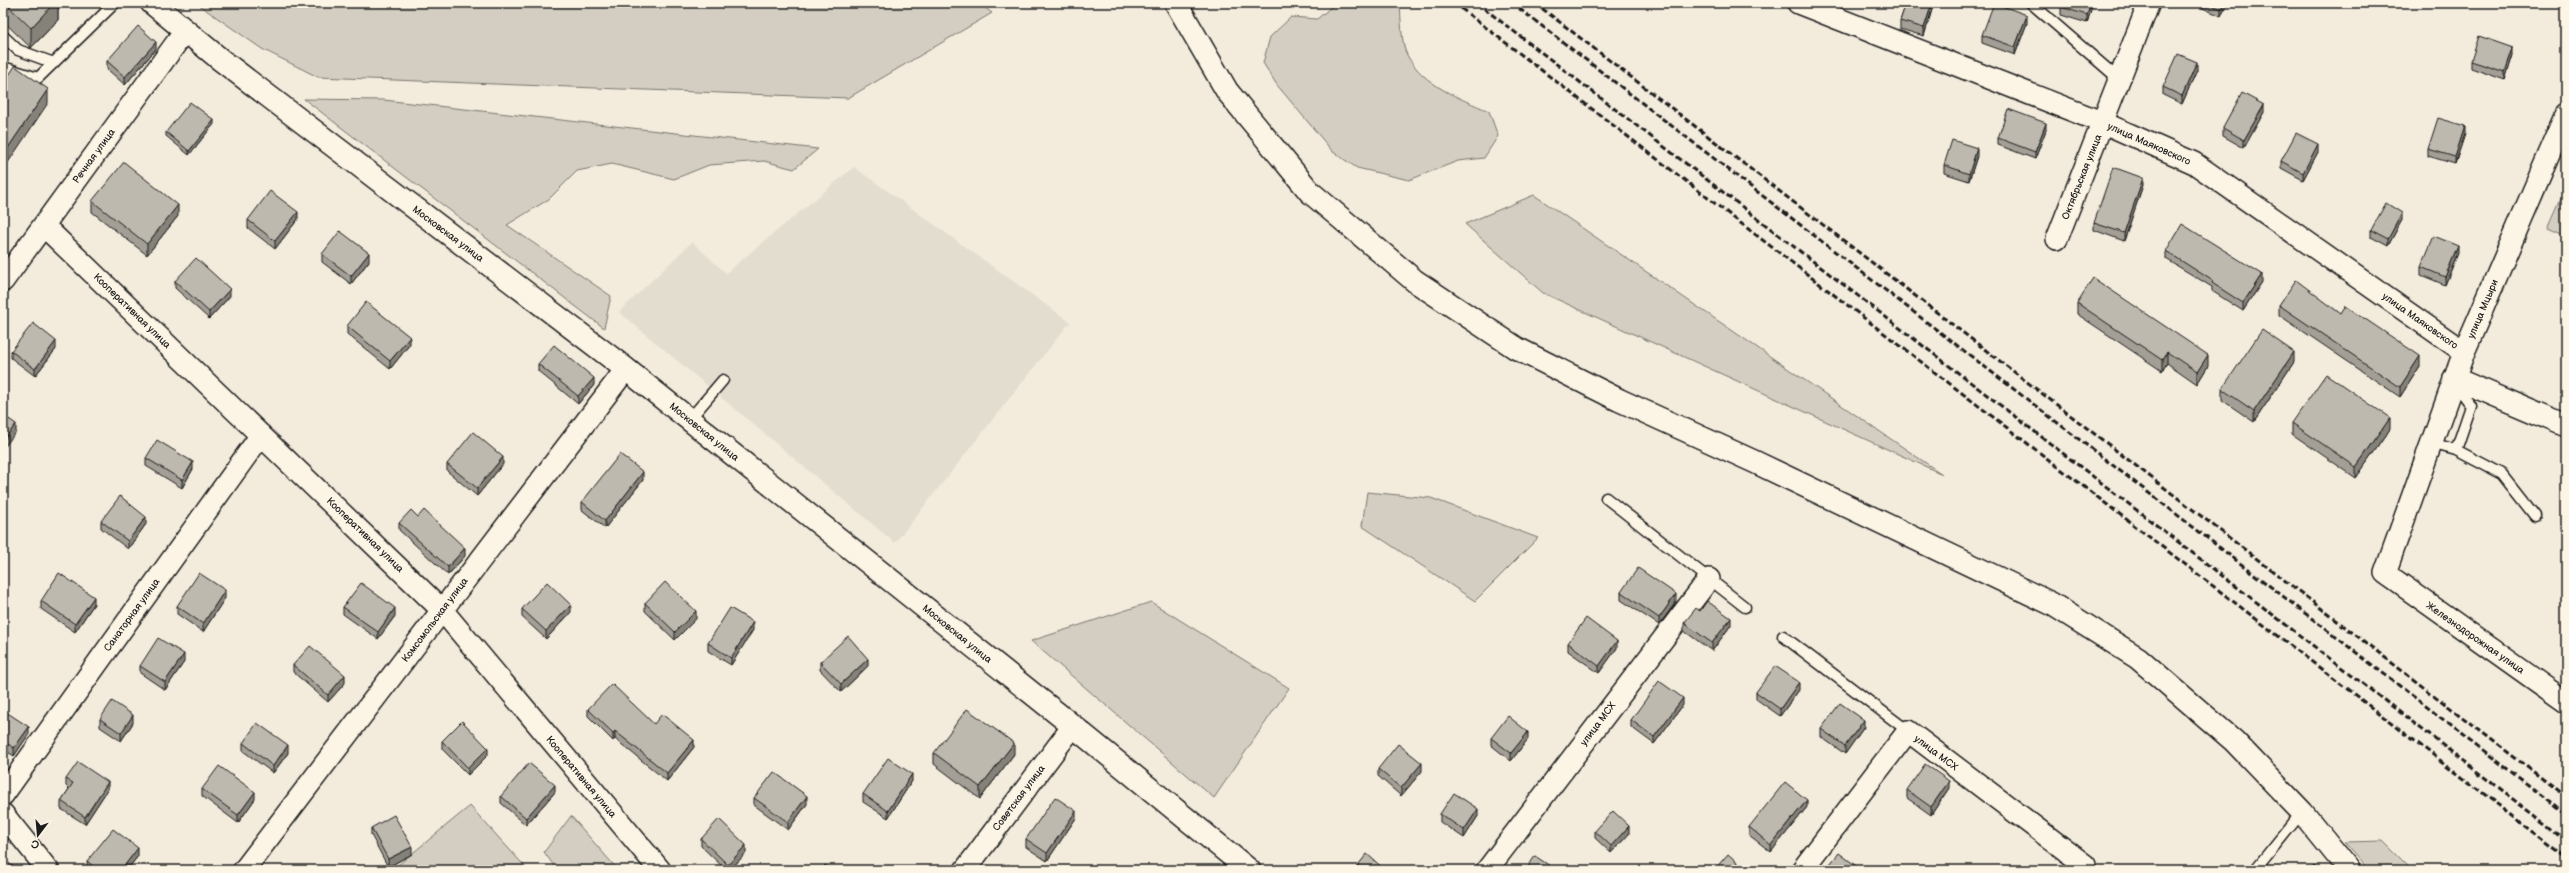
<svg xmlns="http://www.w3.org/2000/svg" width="2569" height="873" font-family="'Balsamiq Sans',sans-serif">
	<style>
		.built { fill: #e3ddcf }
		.green { fill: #d3cec1; stroke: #78756e }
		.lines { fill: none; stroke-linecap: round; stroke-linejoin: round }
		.service-casing { stroke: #1c1c1c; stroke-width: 13 }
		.minor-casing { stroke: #1c1c1c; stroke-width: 24 }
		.tertiary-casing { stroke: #1c1c1c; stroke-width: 25 }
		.service { stroke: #fcf5e5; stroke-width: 10 }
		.minor { stroke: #fcf5e5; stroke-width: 21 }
		.tertiary { stroke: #fcf5e5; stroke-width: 22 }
		.rail { stroke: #1c1c1c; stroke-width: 3; stroke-dasharray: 6 3; stroke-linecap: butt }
		.wall { fill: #a39f96; stroke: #1c1c1c }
		.shaded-wall { fill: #85827a; stroke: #1c1c1c }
		.building { fill: #beb9ae; stroke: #1c1c1c }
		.labels { text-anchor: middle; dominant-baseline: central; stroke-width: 3; stroke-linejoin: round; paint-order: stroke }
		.street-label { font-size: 10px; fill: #1c1c1c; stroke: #fcf5e5 }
	</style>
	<rect width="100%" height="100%" fill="#f3ecdd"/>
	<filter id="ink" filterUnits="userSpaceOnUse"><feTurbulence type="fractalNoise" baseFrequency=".025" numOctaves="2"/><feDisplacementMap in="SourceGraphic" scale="8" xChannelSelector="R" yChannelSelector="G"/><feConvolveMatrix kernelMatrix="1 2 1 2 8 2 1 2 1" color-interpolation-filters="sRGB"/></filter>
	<g filter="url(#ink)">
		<!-- built -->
		<path class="built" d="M854,167l216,155 -175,221 -276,-231 73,-70 34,31z"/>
		<!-- green -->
		<path class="green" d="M196,3h783l13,10 -144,85 -530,-21 -56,-28z
			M1336,3h64c1,13 1,41 7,52 17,31 52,43 82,56l9,25 -14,22 -26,3 -49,19 -52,-12 -24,-16 -56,-67 -14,-22 7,-26 21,-20 26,2z
			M304,99l80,1 434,49 -24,20 -30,-8 -55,4 -35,14 -62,-15 -35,7 -28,28 -42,26 104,71 -7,32z
			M2566,187v49l-18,-8z
			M1534,195l408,279 -399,-181 -78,-69z
			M1367,492l64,6 107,40 -63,63 -113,-75z
			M1151,602l138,86 -75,110 -183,-157z
			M470,806l58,64h-136z
			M571,816l47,54h-61l-13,-18z
			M2383,841l29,29h-43l-25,-28z"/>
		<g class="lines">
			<!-- service casing -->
			<g class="service-casing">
				<path id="service" d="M2031,3l89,77
					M3,36l15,14 36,13
					M3,67l35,11 77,-75
					M689,420l34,-40
					M2431,443l25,7 15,-44 -18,-24
					M2456,450l46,24 33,42
					M1606,498l139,109
					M1783,636l125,95
					M2255,870l47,-58"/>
			</g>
			<!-- minor casing -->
			<g class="minor-casing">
				<path id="minor" d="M1798,3l306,120 90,40 270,189
					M2566,115l-102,237 -79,221 181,129
					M44,226l398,384 218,260
					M2057,239l92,-236
					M3,281l182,-250
					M2454,378l112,48
					M3,795l258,-360
					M3,814l45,56
					M244,870l382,-501
					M965,870l108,-144
					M1487,870l222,-291
					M1802,870l106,-139 177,134"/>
			</g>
			<!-- tertiary casing -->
			<g class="tertiary-casing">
				<path id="tertiary" d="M152,3l69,57 405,309 447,357 176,144
					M1176,3l51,88 83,101 105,89 101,67 103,52 136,62 297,142 86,54 96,83 68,71 47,58"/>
			</g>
			<!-- service -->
			<use href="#service" class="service"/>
			<!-- minor -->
			<use href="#minor" class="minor"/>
			<!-- tertiary -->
			<use href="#tertiary" class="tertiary"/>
			<!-- rail -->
			<path class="rail" d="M1454,3l1112,854
				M1477,3l1089,837
				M1512,3l1054,811
				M1535,3l1031,794"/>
		</g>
		<!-- wall -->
		<path class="wall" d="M3,3h55v17l-27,28 -28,-27z
			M1906,3h28l-10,33 -24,-7v-8z
			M2062,3h31l-6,20 -26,-8v-8z
			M2191,3h36l-6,13z
			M2027,23l-12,32 -33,-12v-8z
			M156,49l-31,36 -18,-16v-8z
			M2513,55l-8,25 -34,-12v-7z
			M2197,70l-15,34 -19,-9v-8z
			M2264,112l-20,36 -21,-12v-8z
			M214,124l-25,31 -23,-19v-4z
			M2046,130l-11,29 -37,-14v-7z
			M2465,134l-10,30 -27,-8v-7z
			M2318,152l-15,28 -22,-12v-7z
			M1977,156l-8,25 -25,-8v-8z
			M2143,185l-19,56 -30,-11v-7z
			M92,201l86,15 -31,39 -55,-43z
			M298,219l-23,30 -27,-21v-8z
			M2402,220l-14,26 -17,-9v-7z
			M2166,251l96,31 -19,29 -31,-20v-4l-46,-28z
			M2458,253l-13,32 -24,-10v-8z
			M322,254l47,7 -18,23 -29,-22z
			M175,281l55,15 -21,23 -34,-31z
			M2077,303l131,63 -11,18 -30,-21 -5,8 -85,-57z
			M2279,305l62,9 79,52 -20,31 -121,-82z
			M347,326l63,18 -20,25 -43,-35z
			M56,349l-21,27 -24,-18v-7z
			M2294,362l-40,60 -32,-22v-11z
			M538,364l56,21 -16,19 -40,-33z
			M2292,423l98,6 -34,49 -64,-44z
			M146,458l47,11 -11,19 -36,-22z
			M447,464h56l-26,32 -30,-25z
			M643,480l-38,48 -23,-18v-8z
			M418,517l47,39 -17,19 -49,-45v-7z
			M101,521l45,3 -18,25 -27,-21z
			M1621,592l55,10 -17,23 -38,-25z
			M225,598l-22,34 -26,-18v-8z
			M41,601l53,3 -19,28 -34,-23z
			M645,603l51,16 -21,21 -30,-29z
			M343,607l52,9 -17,23 -35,-25z
			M522,609l49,3 -25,27 -24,-22z
			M1700,611l31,14 -19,26 -28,-20v-8z
			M753,630l-22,35 -23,-14v-8z
			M1568,643l49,5 -18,25 -31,-22z
			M184,662l-19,28 -25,-17v-7z
			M820,662l48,4 -27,26 -21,-22z
			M293,665l52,18 -17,19 -35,-30z
			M1799,690l-19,26 -24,-17v-7z
			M1683,705l-29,39 -23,-17v-7z
			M588,709l106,38 -27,34 -52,-42 -2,2 -25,-25z
			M3,710l26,24 -15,22 -11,-7z
			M100,719l33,4 -12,18 -21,-14z
			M1864,727l-19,27 -24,-17v-8z
			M1491,738l37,1 -17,22 -20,-16z
			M442,741l46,14 -20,20 -26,-26z
			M243,743l45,10 -15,20 -30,-22z
			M934,753l80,1 -34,45 -46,-35z
			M1378,769l44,2 -21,25 -23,-20z
			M66,779l42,10 -23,35 -24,-15v-8l8,-12 -3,-3z
			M912,781l-24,37 -25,-16v-8z
			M1949,788l-18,27 -24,-17v-8z
			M202,789l53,10 -17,24 -36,-27z
			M555,792l-29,33 -25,-22v-7z
			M754,798l53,6 -19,26 -34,-25z
			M1807,807l-36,45 -22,-17v-8z
			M1440,814l38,2 -14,22 -24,-16z
			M1076,818l-29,43 -21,-14v-8z
			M371,828l41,26 -24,13 -17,-32z
			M1595,831l34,3 -18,19 -16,-15z
			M701,839l45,14 -16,17h-4l-25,-24z
			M138,856l-11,14h-38l-2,-1v-8z"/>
		<!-- shaded-wall -->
		<path class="shaded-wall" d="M54,3h4v17l-27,28v-20z
			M1932,3h2l-10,33v-8z
			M2091,3h2l-6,20v-8z
			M2224,3h3l-6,13v-7z
			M2027,15v8l-12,32v-8z
			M156,42v7l-31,36v-8z
			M2513,48v7l-8,25v-8z
			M2197,62v8l-15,34v-8z
			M48,89v14l-45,67v-15z
			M2264,105v7l-20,36v-8z
			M214,120v4l-25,31v-4z
			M2046,123v7l-11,29v-7z
			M2465,126v8l-10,30v-7z
			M2318,144v8l-15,28v-7z
			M1977,148v8l-8,25v-7z
			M2143,178v7l-19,56v-8z
			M178,205v11l-31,39v-11z
			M298,212v7l-23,30v-8z
			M2402,213v7l-14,26v-7z
			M2458,246v7l-13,32v-8z
			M369,253v8l-18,23v-8z
			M2262,274v8l-19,29v-8z
			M230,289v7l-21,23v-7z
			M410,337v7l-20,25v-8z
			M56,341v8l-21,27v-7z
			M2167,352v11l-5,8v-11z
			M2294,352v10l-40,60v-11z
			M2208,355v11l-11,18v-12z
			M2420,356v10l-20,31v-10z
			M594,378v7l-16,19v-8z
			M2390,418v11l-34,49v-11z
			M16,424v8l-13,17v-8z
			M503,457v7l-26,32v-8z
			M193,462v7l-11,19v-8z
			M643,472v8l-38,48v-7z
			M7,473v8l-4,5v-7z
			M146,517v7l-18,25v-8z
			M465,548v8l-17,19v-8z
			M225,590v8l-22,34v-8z
			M1676,594v8l-17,23v-7z
			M94,597v7l-19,28v-8z
			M571,605v7l-25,27v-8z
			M395,608v8l-17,23v-7z
			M696,611v8l-21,21v-8z
			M1731,618v7l-19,26v-8z
			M753,622v8l-22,35v-7z
			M1617,641v7l-18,25v-7z
			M184,654v8l-19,28v-8z
			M868,659v7l-27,26v-8z
			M345,675v8l-17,19v-7z
			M1799,682v8l-19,26v-7z
			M1683,698v7l-29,39v-7z
			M133,715v8l-12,18v-8z
			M1864,720v7l-19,27v-8z
			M29,727v7l-15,22v-8z
			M615,731v8l-2,2v-8z
			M1528,732v7l-17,22v-8z
			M694,740v7l-27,34v-8z
			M1014,743v11l-34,45v-12z
			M288,745v8l-15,20v-7z
			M488,748v7l-20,20v-7z
			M1422,763v8l-21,25v-8z
			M912,774v7l-24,37v-7z
			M1949,781v7l-18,27v-8z
			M108,782v7l-23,35v-7z
			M555,785v7l-29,33v-7z
			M255,792v7l-17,24v-8z
			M807,796v8l-19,26v-8z
			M1807,800v7l-36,45v-7z
			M1478,809v7l-14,22v-8z
			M1076,811v7l-29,43v-8z
			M1629,826v8l-18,19v-7z
			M746,845v8l-16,17h-2v-5z
			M412,847v7l-24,13v-8z
			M138,848v8l-11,14h-6z"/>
		<!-- building -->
		<path class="building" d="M5,3h49l-23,25z
			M1906,3h26l-8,25 -24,-7z
			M1994,3l33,12 -12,32 -33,-12z
			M2062,3h29l-4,12 -26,-8z
			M2208,3h16l-3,6z
			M138,26l18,16 -31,35 -18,-16z
			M2479,36l34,12 -8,24 -34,-11z
			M2178,54l19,8 -15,34 -19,-9z
			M15,66l33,23 -45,66v-71z
			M2242,93l22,12 -20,35 -21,-12z
			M190,102l24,18 -25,31 -23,-19z
			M2008,109l38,14 -11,29 -37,-14z
			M2438,118l27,8 -10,31 -27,-8z
			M2296,133l22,11 -15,29 -22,-12z
			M1952,140l25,8 -8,26 -25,-9z
			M124,162l54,43 -31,39 -55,-43z
			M2113,167l30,11 -19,55 -30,-10z
			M270,191l28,21 -23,29 -27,-21z
			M2386,203l16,10 -14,26 -17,-9z
			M2182,224l80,50 -19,29 -31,-20 1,-2 -47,-30z
			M340,231l29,22 -18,23 -29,-22z
			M2434,236l24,10 -13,31 -24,-10z
			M196,258l34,31 -21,23 -34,-31z
			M2093,278l115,77 -11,17 -30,-20 -5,8 -85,-57z
			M2296,280l45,34 5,-8 74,50 -20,31 -121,-82z
			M366,302l44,35 -20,24 -43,-35z
			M33,323l23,18 -21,28 -24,-18z
			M2262,330l32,22 -40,59 -32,-22z
			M554,345l40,33 -16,18 -40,-32z
			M2326,374l64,44 -34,49 -64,-44z
			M3,415l13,9 -13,17z
			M473,432l30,25 -26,31 -30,-24z
			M157,440l36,22 -11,18 -36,-22z
			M620,454l23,18 -38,49 -23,-19z
			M3,470l4,3 -4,6z
			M120,496l26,21 -18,24 -27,-20z
			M411,510l7,7 6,-7 41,38 -17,19 -49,-44z
			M1638,568l38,26 -17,24 -38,-26z
			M59,573l35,24 -19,27 -34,-23z
			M199,573l26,17 -22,34 -26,-18z
			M547,582l24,23 -25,26 -24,-22z
			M665,582l31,29 -21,21 -30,-29z
			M361,583l34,25 -17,24 -35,-25z
			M1707,601l24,17 -19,25 -28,-20 12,-15 4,3z
			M730,608l23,14 -22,36 -23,-15z
			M1586,618l31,23 -18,25 -31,-23z
			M848,636l20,23 -27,25 -21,-22z
			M158,638l26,16 -19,28 -25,-16z
			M310,646l35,29 -17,20 -35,-30z
			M1775,666l24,16 -19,27 -24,-17z
			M1659,681l24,17 -29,39 -23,-17z
			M612,684l42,40 8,-10 32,26 -27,33 -52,-42 -2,2 -25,-24z
			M112,701l21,14 -12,18 -21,-14z
			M1840,703l24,17 -19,26 -24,-17z
			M967,709l47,34 -34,44 -46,-34z
			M3,710l26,17 -15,21 -11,-7z
			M1508,716l20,16 -17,21 -20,-15z
			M462,721l26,27 -20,20 -26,-27z
			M257,723l31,22 -15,21 -30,-23z
			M1398,744l24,19 -21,25 -23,-19z
			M888,758l24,16 -24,37 -25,-17z
			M78,762l30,20 -23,35 -24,-16 12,-18 -7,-4z
			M529,763l26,22 -29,33 -25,-22z
			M1925,764l24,17 -18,26 -24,-17z
			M219,766l36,26 -17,23 -36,-26z
			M774,772l33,24 -19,26 -34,-24z
			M1785,782l22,18 -36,45 -22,-18z
			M1454,793l24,16 -14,21 -24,-16z
			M1055,797l21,14 -29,42 -21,-14z
			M1613,811l16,15 -18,20 -16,-15z
			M394,815l18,32 -24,12 -17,-31z
			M719,819l27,26 -18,20 -27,-26z
			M113,829l25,19 -17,22h-23l-11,-9z
			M1839,853l20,15 -1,2h-33z
			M1367,854l18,16h-31z
			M1728,854l18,16h-32z
			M1535,856l21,14h-30z
			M3,859l11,8 -2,3h-9z
			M1008,864l7,6h-12z
			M825,865l8,5h-10z
			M2314,865l5,5h-10z"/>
	</g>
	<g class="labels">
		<!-- street labels -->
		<g class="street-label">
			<text transform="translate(2149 144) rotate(24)">улица Маяковского</text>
			<text transform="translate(94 156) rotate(-54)">Речная улица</text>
			<text transform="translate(2082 177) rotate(-68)">Октябрьская улица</text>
			<text transform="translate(448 234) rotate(37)">Московская улица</text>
			<text transform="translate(2483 309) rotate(-67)">улица Мцыри</text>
			<text transform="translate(132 311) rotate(44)">Кооперативная улица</text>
			<text transform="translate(2420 321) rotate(35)">улица Маяковского</text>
			<text transform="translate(704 432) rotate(39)">Московская улица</text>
			<text transform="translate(365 535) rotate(44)">Кооперативная улица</text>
			<text transform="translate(132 615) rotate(-54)">Санаторная улица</text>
			<text transform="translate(435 620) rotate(-53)">Комсомольская улица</text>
			<text transform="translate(957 634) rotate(39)">Московская улица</text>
			<text transform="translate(2475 638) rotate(35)">Железнодорожная улица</text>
			<text transform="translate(1598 724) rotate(-53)">улица МСХ</text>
			<text transform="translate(1936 753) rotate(37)">улица МСХ</text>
			<text transform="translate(581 777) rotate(50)">Кооперативная улица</text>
			<text transform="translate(1019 798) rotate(-53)">Советская улица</text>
		</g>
	</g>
	<!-- margin -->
	<rect width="2569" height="873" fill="none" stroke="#fcf5e5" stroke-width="16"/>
	<rect x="8" y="8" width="2553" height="857" fill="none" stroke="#1c1c1c" stroke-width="1.5" filter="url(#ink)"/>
	<!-- north arrow -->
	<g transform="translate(38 835) rotate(196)" stroke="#fcf5e5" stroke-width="3" paint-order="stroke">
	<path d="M0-3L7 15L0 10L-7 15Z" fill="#1c1c1c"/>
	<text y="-6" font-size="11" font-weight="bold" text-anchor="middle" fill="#1c1c1c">С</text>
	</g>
</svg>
